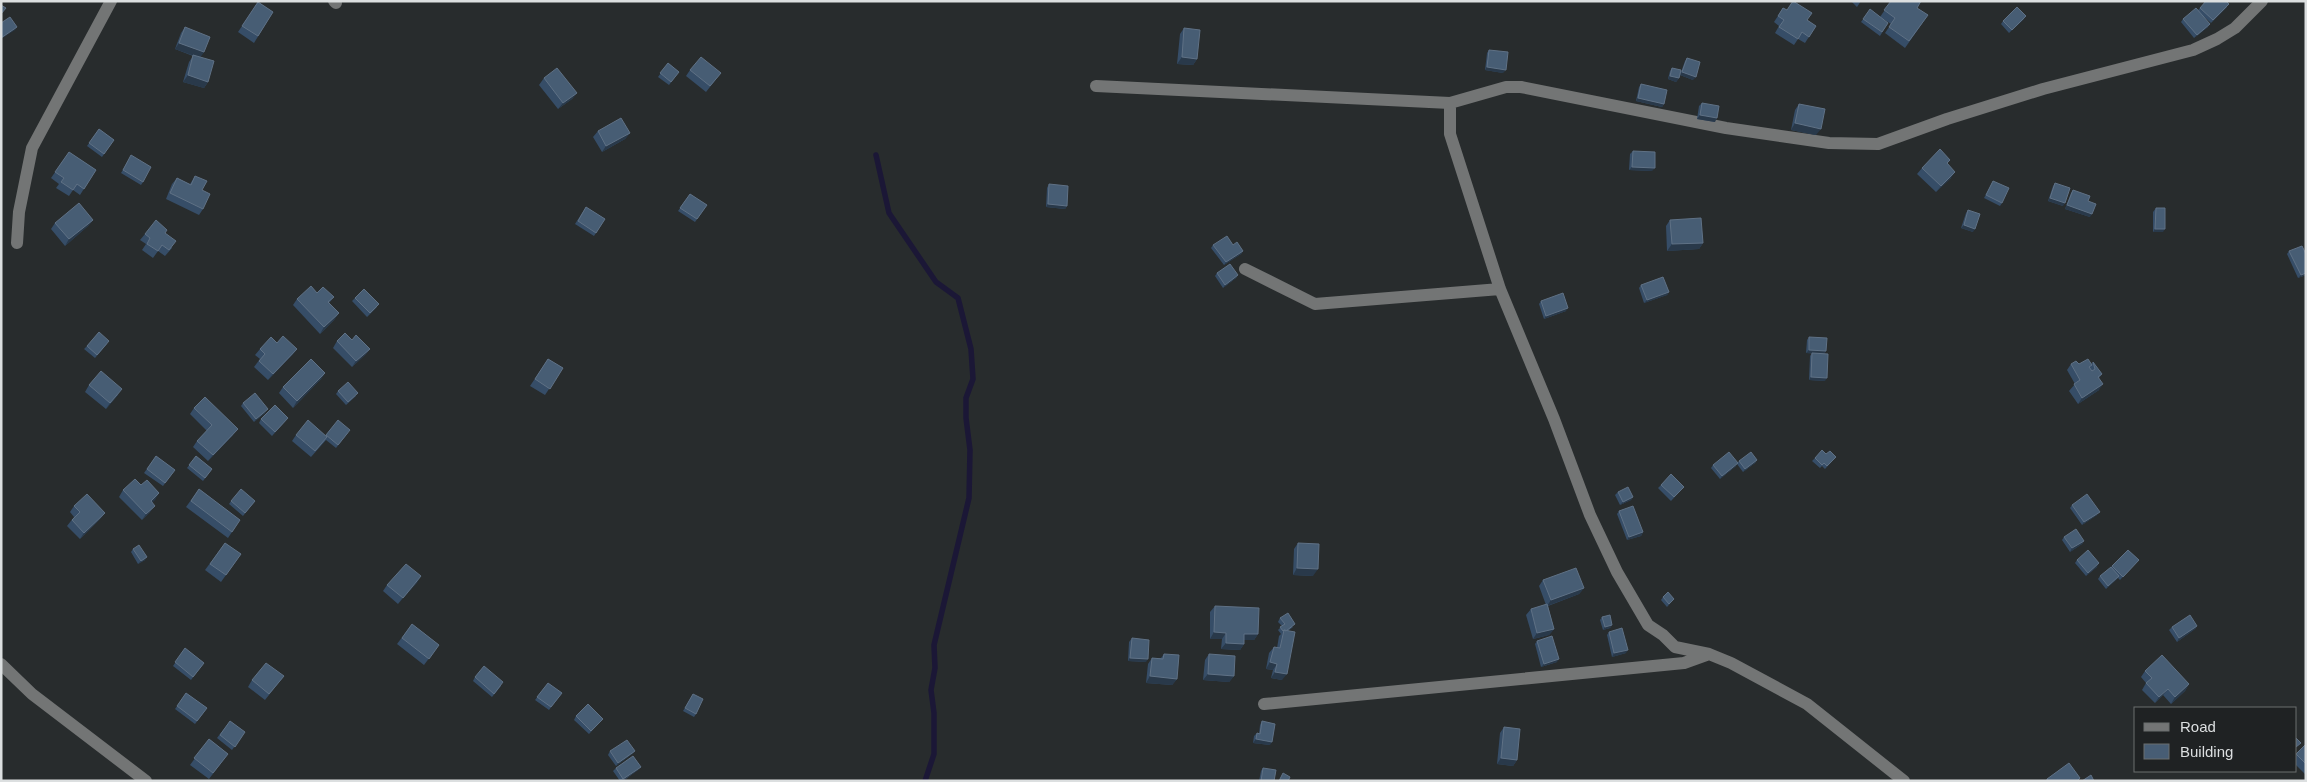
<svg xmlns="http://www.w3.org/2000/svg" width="2307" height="782" font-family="Arial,sans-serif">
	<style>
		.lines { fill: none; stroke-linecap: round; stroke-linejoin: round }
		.stream { stroke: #1b1736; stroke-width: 5.5 }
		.minor { stroke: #737575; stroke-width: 12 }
		.wall { fill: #364d67 }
		.shaded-wall { fill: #29394a }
		.building { fill: #475d74; stroke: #5f7185 }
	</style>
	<rect width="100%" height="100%" fill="#282c2d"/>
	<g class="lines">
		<!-- stream -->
		<path class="stream" d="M876,155l13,58 47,69 22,16 13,51 2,30 -7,19v20l4,32 -1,48 -35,147 1,23 -4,22 3,23v41l-9,27"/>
		<!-- minor -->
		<path class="minor" d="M334,1l2,2
			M1096,86l354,17
			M17,243l2,-31 13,-64 79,-147
			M1245,269l70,35 185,-15
			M1,664l31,30 114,87
			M1264,704l420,-41 25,-9
			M1904,781l-97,-77 -76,-41 -22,-9 -34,-7 -12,-12 -15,-10 -31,-53 -27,-57 -36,-96 -54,-130 -50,-155v-31l56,-16h15l205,41 103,15 49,1 69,-25 96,-30 150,-39 24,-11 18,-11 27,-27"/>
	</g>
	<!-- wall -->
	<path class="wall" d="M1793,1l14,19 9,6 -11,17 -7,-4 -4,6 -19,-12 4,-7 -5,-4 9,-14 4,2z
		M1851,1h10l-4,6z
		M1891,1l26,7 11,7 -23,33 -20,-15 6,-9 -11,-7z
		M258,2l15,10 -19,31 -16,-11z
		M2227,7l-16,16 -9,-8 6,12 -14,11 -13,-16 2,-3 15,-9 2,-2z
		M1870,9l18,14 -8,13 -19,-14z
		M2024,19l-15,14 -8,-9 2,-3z
		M185,27l19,25 -4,5 8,25 -4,6 -21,-6 6,-20 4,-6 -18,-7 6,-16z
		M1184,28l13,31 -4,6 -16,-1 3,-30z
		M1489,50l14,23 -18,-3 2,-17z
		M1687,58l6,22 -13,-5 5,-14z
		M668,63l11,9 -10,13 -11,-8z
		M1672,68l7,10 -3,4 -8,-3 2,-8z
		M690,70l31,3 -15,19 -20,-16z
		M544,78l33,15 -5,6 -14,10 -19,-24z
		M1641,84l23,20 -2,3 -26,-6 3,-14z
		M1702,103l13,19 -18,-3 2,-13z
		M1799,104l17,31 -25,-5 4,-20z
		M99,129l15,11 -12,17 -15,-11z
		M598,131l32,2 -5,6 -23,13 -9,-15z
		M1633,151l19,20 -23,-1 1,-16z
		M69,152l27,18 -16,25 -7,-5 -4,6 -13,-8 3,-4 -8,-6z
		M129,159l14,23 -2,3 -20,-12z
		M1950,160l-3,4 4,14 -15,14 -19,-18 5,-6z
		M195,176l8,33 -4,6 -33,-16 6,-15 5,-6 13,6z
		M1993,181l9,22 -2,3 -16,-8z
		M2055,183l8,23 -15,-5 5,-15z
		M1049,184l18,22 -2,3 -19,-2 1,-19z
		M2073,190l15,11 2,16 -25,-8 6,-16z
		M690,194l17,11 -12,17 -17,-11z
		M586,207l19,12 -11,17 -19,-12z
		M2156,208l7,24h-10v-20z
		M1968,210l5,22 -12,-4 5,-15z
		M93,220l-5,6 -23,20 -14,-17 4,-6z
		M1670,220l33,23 -4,6 -32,2 -1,-25z
		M145,234h20l7,14 -7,8 -7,-5 -5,7 -11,-8 4,-6 -6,-4z
		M1213,245h20l10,6 -2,3 -17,11 -13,-17z
		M2289,251l17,24 -8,3 -11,-24z
		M1217,273l21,2 -2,3 -13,10 -8,-12z
		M1641,285l28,7 -2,3 -23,8 -5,-15z
		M317,293l17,4 -5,6 10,10 -5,7 -14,14 -27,-29 4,-6z
		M355,298l22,9 -10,10 -15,-16z
		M1541,301l25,10 -22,8 -5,-15z
		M1809,337l17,14 -2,3 -18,-1 1,-13z
		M352,340l18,9 -5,6 -13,12 -19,-19 4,-7z
		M277,343l20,6 -5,6 -24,25 -14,-13 6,-8 -5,-4 5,-6z
		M107,344l-12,14 -11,-9 3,-3z
		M1812,353l13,28 -16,-1 1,-24z
		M548,359l15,9 -18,27 -15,-9z
		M2093,362l9,12 -3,4v12l-21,14 -9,-13 6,-7 -8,-14 4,-6h20z
		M325,373l-4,6 -28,29 -14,-15 4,-6z
		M89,385l29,10 -12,14 -21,-17z
		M338,391l18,5 -10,9 -10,-11z
		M243,403l22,10 -11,9 -13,-16z
		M194,408l39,27 -25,26 -15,-14 4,-6 10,-10 -17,-17z
		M288,418l-16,18 -13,-13 2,-4z
		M348,433l-12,15 -10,-8 -15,17 -19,-16 4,-6h29z
		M1826,454l10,3 -11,12 -3,-3 -2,2 -8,-7 3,-3z
		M156,456l19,14 -12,16 -19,-13z
		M196,456l16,13 -9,12 -16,-13z
		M1757,460l-2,3 -12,9 -6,-8 2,-3z
		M1713,465l23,1 -16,13 -9,-11z
		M141,485l18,8 -7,10 -2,9 -8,8 -23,-23 4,-7z
		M1661,485l23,2 -13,14 -13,-13z
		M199,489l41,31 -12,18 -42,-31z
		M1618,492l15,5 -2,3 -11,5 -5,-10z
		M231,501h24l-12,15 -14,-12z
		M2072,505l25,10 -15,10 -12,-17z
		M74,506l31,7 -5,6 -20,20 -13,-13 7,-9 -4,-5z
		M1619,511l24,21 -2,4 -14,4 -10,-26z
		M2064,537l20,4 -2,3 -12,8 -8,-12z
		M225,543l16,11 -20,28 -16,-12z
		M1298,543l15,33 -20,-1 1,-26z
		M133,549l12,11 -7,4 -7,-12z
		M2128,550l11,10 -19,20 -2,-2 -12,11 -8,-10 2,-3 11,-9z
		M2077,560l20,7 -11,9 -11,-13z
		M421,576l-23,28 -15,-13 4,-6z
		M1543,580l41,8 -5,6 -31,12 6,23 -5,6 -16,4 -7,-24 5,-6 15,-4 -7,-19z
		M1663,597l11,2 -7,8 -6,-7z
		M1215,606l43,28 -4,6h-10v4l-4,6 -19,-1 1,-10h-12v-27z
		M1602,617l10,8 -2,3 -7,2 -3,-10z
		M1280,618l13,9 -5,4 -6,49 -11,-2 2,-8 -7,-1 3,-16 5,-6 3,1 2,-12 2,-2 -3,-4 4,-4 -4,-4z
		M412,624l27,21 -15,20 -27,-21z
		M2197,626l-2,3 -18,13 -8,-12 3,-3z
		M1609,632l17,21 -14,4 -5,-22z
		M1132,638l14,24 -18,-1 1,-19z
		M1537,641l20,21 -16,5 -6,-23z
		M185,648l19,15 -13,17 -18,-14z
		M1164,654l13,25 -5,6 -26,-2 2,-19 4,-6h9z
		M1209,654l25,22 -5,6 -26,-2 2,-20z
		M2145,671l44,13 -4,7 -14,13 -8,-9 -8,8 -13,-13 4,-7 -5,-6z
		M284,676l-19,24 -17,-13 4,-7z
		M475,677l26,9 -9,11 -19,-16z
		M548,683l14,10 -13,17 -14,-10z
		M186,693l21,15 -12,16 -20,-15z
		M693,694l3,20 -2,3 -11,-6z
		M576,716l27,3 -14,15 -15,-14z
		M230,721l15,11 -13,18 -15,-12z
		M1262,721l8,24 -17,-2 1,-7 3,-3 2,1 1,-9z
		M1504,727l13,33 -4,6 -16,-2 3,-31z
		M209,739l19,15 -19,25 -19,-14z
		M2306,744v28l-1,2 -9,-9v-11z
		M610,751h25l-3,3 -16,12 -8,-11z
		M616,768l22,2 -15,11h-3l-7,-10z
		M1263,768l11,13h-15l2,-10z"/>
	<!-- shaded-wall -->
	<path class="shaded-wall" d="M2026,16l-2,3 -15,14z
		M2210,24l-2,3 -14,11 3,-3z
		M17,27l-2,3 -14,9v-1z
		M179,43l25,9 -4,6 -25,-9z
		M1182,57l15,2 -4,6 -16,-1z
		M1487,67l19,3 -3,3 -18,-3z
		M1682,72l14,5 -3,3 -13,-5z
		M188,75l20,7 -4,6 -21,-6z
		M1670,76l9,2 -3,4 -8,-3z
		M577,93l-5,6 -14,10 5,-6z
		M1638,98l26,6 -2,3 -26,-6z
		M1700,115l17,3 -2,4 -18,-3z
		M1795,123l26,6 -5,6 -25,-5z
		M630,133l-5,6 -23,13 4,-6z
		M1632,167l23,1 -3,3 -23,-1z
		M1955,172l-4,6 -15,14 5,-6z
		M2050,198l15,5 -2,3 -15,-5z
		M1048,204l19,2 -2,3 -19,-2z
		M2067,205l25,9 -2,3 -25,-8z
		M93,220l-5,6 -23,20 4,-7z
		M1964,225l11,4 -2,3 -12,-4z
		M2155,229h10l-2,3h-10z
		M1703,243l-4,6 -32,2 5,-7z
		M1243,251l-2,3 -17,11 2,-3z
		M2306,273v2l-8,3 3,-3z
		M1238,275l-2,3 -13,10 2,-3z
		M1669,292l-2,3 -23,8 3,-3z
		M1568,308l-2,3 -22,8 2,-3z
		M339,313l-5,7 -14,14 4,-7z
		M297,349l-5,6 -24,25 5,-6z
		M370,349l-5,6 -13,12 4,-6z
		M1809,350l17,1 -2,3 -18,-1z
		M325,373l-4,6 -28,29 4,-7z
		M1811,377l16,1 -2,3 -16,-1z
		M2103,384l-4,6 -21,14 4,-6z
		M122,389l-4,6 -12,14 4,-6z
		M268,409l-3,4 -11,9 2,-3z
		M238,429l-5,6 -25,26 5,-6z
		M1757,460l-2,3 -12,9 2,-3z
		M1738,463l-2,3 -16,13 2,-3z
		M159,493l-4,7 -9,8 5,-7z
		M1633,497l-2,3 -11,5 3,-3z
		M155,506l-5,6 -8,8 4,-6z
		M2100,512l-3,3 -15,10 2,-3z
		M105,513l-5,6 -20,20 4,-6z
		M1643,532l-2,4 -14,4 2,-3z
		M2084,541l-2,3 -12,8 2,-4z
		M147,557l-2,3 -7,4 3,-3z
		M2099,563l-2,4 -11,9 2,-3z
		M1297,568l21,1 -5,7 -20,-1z
		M421,576l-4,7 -19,21 5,-6z
		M2119,576l-2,3 -11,10 2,-3z
		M1584,588l-5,6 -32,12 4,-6z
		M1612,625l-2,3 -7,2 2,-3z
		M2197,626l-2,3 -18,13 2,-4z
		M1554,629l-5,6 -16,4 4,-6z
		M1214,632l12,1 -4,6h-12z
		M1244,634h14l-4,6h-14z
		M1226,643l18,1 -4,6 -19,-1z
		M1628,650l-2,3 -14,4 2,-4z
		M1130,658l18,1 -2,3 -18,-1z
		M1559,659l-2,3 -16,5 3,-3z
		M1270,662l7,2 -4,6 -7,-1z
		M1275,672l12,2 -5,6 -11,-2z
		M1208,674l26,2 -5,6 -26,-2z
		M1150,676l27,3 -5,6 -26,-2z
		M2189,684l-4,7 -14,13 4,-7z
		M2168,689l-5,6 -8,8 4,-6z
		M1256,739l16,3 -2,3 -17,-2z
		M635,751l-3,3 -16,12 2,-3z
		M1501,758l16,2 -4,6 -16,-2z
		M641,767l-3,3 -16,11 1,-2z"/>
	<!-- building -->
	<path class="building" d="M1793,1l19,12 -5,7 9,6 -7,11 -7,-5 -4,7 -19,-12 5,-7 -6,-4 5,-8 4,2z
		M1891,1h30l-4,7 11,7 -19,26 -20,-14 6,-9 -11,-8z
		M2206,1h20l3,3 -16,16 -13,-12z
		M258,2l15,10 -15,24 -16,-10z
		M1,5l5,3 -5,6z
		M2017,7l9,9 -14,14 -9,-9z
		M2196,8l14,16 -13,11 -14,-16z
		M1870,9l18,14 -6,9 -19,-13z
		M10,17l7,10 -16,11v-15z
		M185,27l25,10 -6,15 -25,-9z
		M1184,28l16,2 -3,29 -15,-2z
		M1489,50l19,2 -2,18 -19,-3z
		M193,55l21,6 -6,21 -20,-7z
		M701,57l20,16 -11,13 -20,-16z
		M1687,58l13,4 -4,15 -14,-5z
		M668,63l11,9 -8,10 -11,-9z
		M557,68l20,25 -14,10 -19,-25z
		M1672,68l9,2 -2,8 -9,-2z
		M1641,84l26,6 -3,14 -26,-6z
		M1702,103l17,3 -2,12 -17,-3z
		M1799,104l26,5 -4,20 -26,-6z
		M621,118l9,15 -24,13 -8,-15z
		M99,129l15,11 -10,14 -15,-11z
		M1940,149l10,11 -3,3 8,9 -14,14 -19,-18z
		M1633,151l22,1v16l-23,-1z
		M69,152l27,18 -12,19 -7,-5 -4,6 -12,-8 3,-4 -9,-6z
		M131,155l20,12 -8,15 -20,-12z
		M195,176l12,5 -5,9 8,4 -7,15 -33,-16 7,-15 14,7z
		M1993,181l16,7 -7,15 -16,-8z
		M2055,183l15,5 -5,15 -15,-5z
		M1049,184l19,2 -1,20 -19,-2z
		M2073,190l17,6 -2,5 8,3 -4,10 -25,-9z
		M690,194l17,11 -10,14 -17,-11z
		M79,203l14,17 -24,19 -14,-16z
		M586,207l19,12 -9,14 -18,-12z
		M2156,208h9v21h-10z
		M1968,210l12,4 -5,15 -11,-4z
		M1701,218l2,25 -31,1 -2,-24z
		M156,220l11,10 -2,3 11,8 -7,9 -7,-5 -4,6 -11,-7 3,-6 -5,-4z
		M1227,236l6,9 4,-3 6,9 -17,11 -13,-17z
		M2302,246l4,8v19l-5,2 -12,-24z
		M1230,264l8,11 -13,10 -8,-12z
		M1663,277l6,15 -22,8 -6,-15z
		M311,286l6,7 6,-6 11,10 -6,5 11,11 -15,14 -27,-28z
		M364,289l15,15 -9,9 -15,-15z
		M1563,293l5,15 -22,8 -5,-15z
		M99,332l10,9 -12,14 -10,-9z
		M345,333l7,7 4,-5 14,14 -14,12 -19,-20z
		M283,336l14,13 -24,25 -14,-13 6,-7 -5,-5 11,-12 6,6z
		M1809,337l18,1 -1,13 -17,-1z
		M1812,353l16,1 -1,24 -16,-1z
		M311,359l14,14 -28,28 -14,-14z
		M548,359l15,9 -13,21 -15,-10z
		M2088,359l4,6 -3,2 3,4 3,-2 -2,-7 9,12 -4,3 5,7 -21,14 -8,-14 6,-4 -9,-16 5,-3 3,3z
		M101,371l21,18 -12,14 -21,-18z
		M348,382l10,11 -10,9 -10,-11z
		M255,393l13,16 -12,10 -13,-16z
		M205,397l33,32 -25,26 -16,-14 15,-16 -18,-17z
		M275,405l13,13 -13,14 -14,-13z
		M308,420l19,17 -12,14 -19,-16z
		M338,420l12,10 -12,15 -12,-10z
		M1822,450l4,4 4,-3 6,6 -9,9 -3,-3 -2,2 -7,-7z
		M1729,452l9,11 -16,13 -9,-11z
		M1751,452l6,8 -12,9 -6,-8z
		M156,456l19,14 -10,13 -18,-14z
		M196,456l16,13 -7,9 -16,-13z
		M1671,474l13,13 -10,10 -13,-12z
		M135,479l6,6 6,-5 12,13 -8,8 4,5 -9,8 -23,-24z
		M1628,487l5,10 -10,5 -5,-10z
		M199,489l41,31 -8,12 -41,-31z
		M241,489l14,12 -10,12 -14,-12z
		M87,494l18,19 -21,20 -12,-13 8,-8 -6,-6z
		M2087,494l13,18 -16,10 -12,-17z
		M1633,506l10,26 -14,5 -10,-26z
		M2076,529l8,12 -12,7 -8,-11z
		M225,543l16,11 -15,21 -16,-11z
		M1298,543l21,1 -1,25 -21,-1z
		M139,545l8,12 -6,4 -8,-12z
		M2088,550l11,13 -11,10 -11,-13z
		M2128,550l11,10 -16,17 -11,-11z
		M406,564l15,12 -18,22 -16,-13z
		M2111,567l8,9 -11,10 -8,-10z
		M1576,568l8,20 -33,12 -8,-20z
		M1668,592l6,7 -5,5 -6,-7z
		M1547,604l7,25 -17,4 -6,-24z
		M1215,606l44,2 -1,26h-14v10l-18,-1v-10l-12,-1z
		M1288,613l7,11 -9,7 -2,-1 -1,1 -3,-4 5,-3 -5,-6z
		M1610,615l2,10 -7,2 -3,-10z
		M2190,615l7,11 -18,12 -7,-11z
		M412,624l27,21 -10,14 -27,-21z
		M1622,628l6,22 -14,3 -5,-21z
		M1284,630l11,2 -8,42 -12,-2 2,-8 -7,-2 4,-15 6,1z
		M1552,636l7,23 -15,5 -7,-23z
		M1132,638l17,2 -1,19 -18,-1z
		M185,648l19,15 -11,14 -18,-15z
		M1164,654l15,1 -2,24 -27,-3 2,-18 11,1z
		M1209,654l26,2 -1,20 -26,-2z
		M2162,655l27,29 -14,13 -7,-8 -9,8 -13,-14 6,-5 -7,-7z
		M266,663l18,13 -15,18 -17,-14z
		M484,666l19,16 -9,12 -19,-17z
		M548,683l14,10 -11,14 -14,-10z
		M186,693l21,15 -10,13 -20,-15z
		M693,694l10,5 -7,15 -11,-6z
		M588,704l15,15 -12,12 -15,-15z
		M230,721l15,11 -10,15 -15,-12z
		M1262,721l13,3 -3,18 -16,-3 1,-6 3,1z
		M1504,727l16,2 -3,31 -16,-2z
		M2296,738l5,5 -5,4z
		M209,739l19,15 -15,19 -19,-15z
		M627,740l8,11 -17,12 -8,-12z
		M2306,744v20l-10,-10z
		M633,756l8,11 -18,12 -7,-11z
		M2069,763l11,15 -3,3h-30v-2z
		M1263,768l13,2 -2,11h-13z
		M1283,773l7,4 -2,4h-9z
		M2091,775l3,6h-12z"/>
	<!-- border -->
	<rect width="2307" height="782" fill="none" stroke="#dcdfe0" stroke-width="5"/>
	<!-- legend -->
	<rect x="2134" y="707" width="162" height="65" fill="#1f2223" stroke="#6b6e6f"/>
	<rect x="2144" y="723" width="25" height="8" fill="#737575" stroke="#6b6e6f"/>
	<text x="2180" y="732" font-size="15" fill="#dcdfe0">Road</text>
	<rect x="2144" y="744" width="25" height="15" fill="#475d74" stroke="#6b6e6f"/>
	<text x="2180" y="757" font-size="15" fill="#dcdfe0">Building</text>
</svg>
